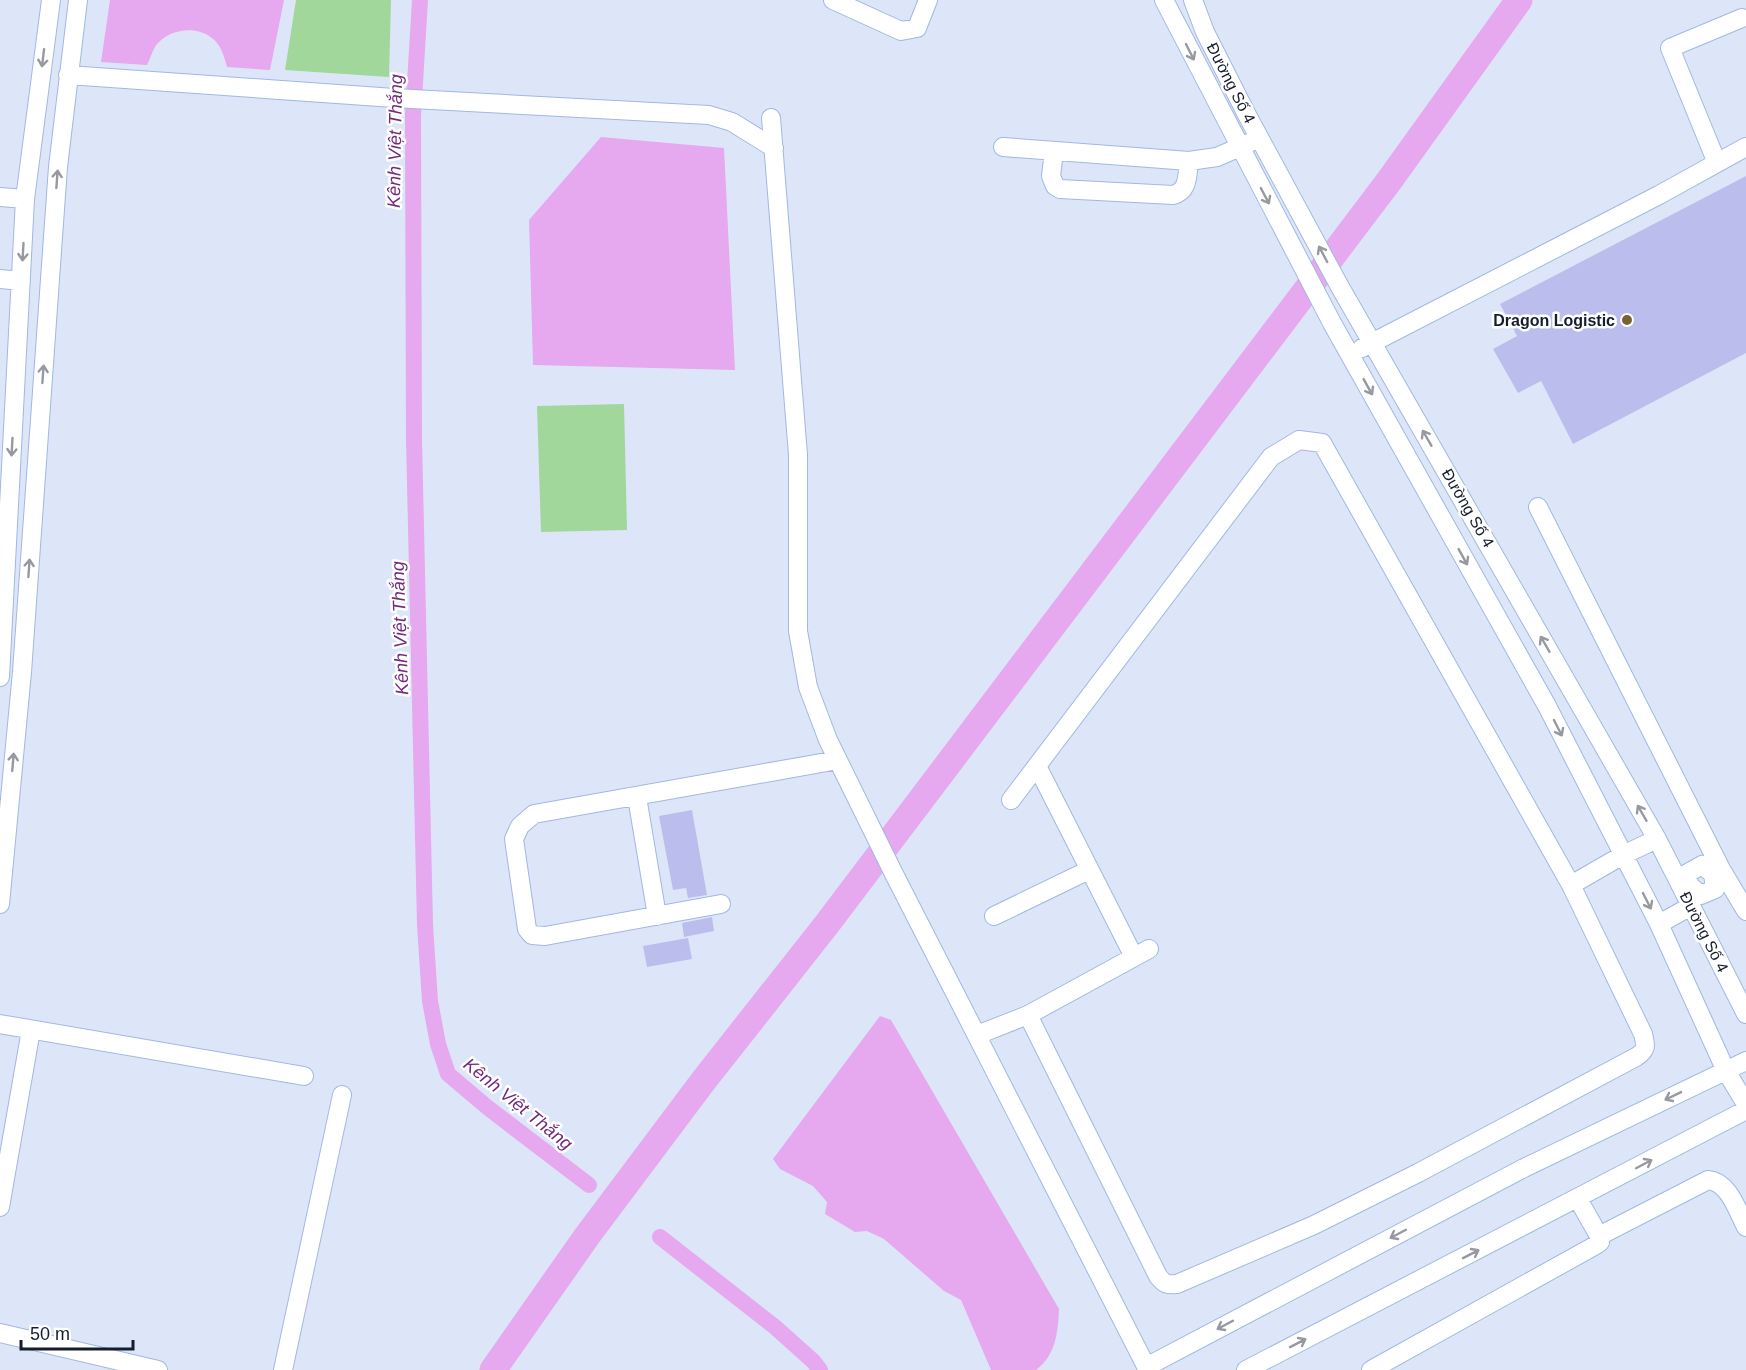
<svg xmlns="http://www.w3.org/2000/svg" width="1746" height="1370" font-family="Arial,sans-serif">
	<style>
		.green { fill: #a1d79b }
		.water { fill: #e6a8ef }
		.lines { fill: none; stroke-linecap: round; stroke-linejoin: round }
		.canal { stroke: #e6a8ef; stroke-width: 16 }
		.river { stroke: #e6a8ef; stroke-width: 27 }
		.building { fill: #bbbeec }
		.minor-casing { stroke: #a1b8e2; stroke-width: 20 }
		.minor { stroke: #fff; stroke-width: 18 }
		.oneway { stroke: #9699a0 }
		.poi-dot { fill: #7a6132; stroke: #fff; stroke-width: 2 }
		.labels { text-anchor: middle; dominant-baseline: central; stroke-width: 5; stroke-linejoin: round; paint-order: stroke }
		.street-label { font-size: 16px; fill: #151d2d; stroke: #fff }
		.poi-label { font-size: 16px; font-weight: bold; fill: #151d2d; stroke: #fff; text-anchor: end }
		.water-label { font-size: 18px; font-style: italic; fill: #722a7d; stroke: #fff }
	</style>
	<rect width="100%" height="100%" fill="#dde6f8"/>
	<!-- green -->
	<path class="green" d="M296,0h95l-2,77 -104,-7z
		M624,404l3,126 -86,2 -4,-126z"/>
	<!-- water -->
	<path class="water" d="M110,0h174l-14,70 -43,-3c-3,-11 -6,-22 -15,-29 -16,-13 -42,-9 -55,6 -4,5 -7,15 -10,21l-46,-3z
		M601,137l123,11 11,222 -202,-5 -4,-145z
		M880,1016l11,4 168,289c-1,23 -3,46 -23,61h-45l-30,-70 -17,-9 -60,-52 -17,-8 -12,1 -30,-18 2,-12 -14,-16 -33,-17 -7,-10z"/>
	<g class="lines">
		<!-- canal -->
		<path class="canal" d="M420,0l-7,116 1,323 11,486 5,76 8,43 10,30 39,33 102,78
			M660,1237l115,90 38,34 7,9"/>
		<!-- river -->
		<path class="river" d="M493,1370l94,-134 117,-156 123,-156 562,-743 130,-181"/>
	</g>
	<!-- building -->
	<path class="building" d="M1746,176v177l-173,91 -32,-63 -23,12 -25,-44 24,-13 -17,-32z
		M692,810l15,85 -19,3 -2,-10 -13,2 -14,-74z
		M712,917l2,14 -30,6 -2,-14z
		M688,938l4,21 -45,8 -4,-21z"/>
	<g class="lines">
		<!-- minor casing -->
		<g class="minor-casing">
			<path id="minor" d="M833,0l68,31 16,-3 11,-28
				M1164,0l168,323 215,383 112,218 67,147 20,33
				M1193,0l12,32 42,83 93,172 317,552 89,175
				M68,75l326,23 315,17 23,7 42,26
				M771,118l27,337v176l10,56 20,53 66,134 254,496
				M1003,147l186,14 28,-4 32,-14
				M1054,151l-3,25 4,10 5,3 113,6c16,-4 14,-20 16,-34
				M1717,163l-47,-115 72,-30
				M0,197l25,2
				M0,279l21,2
				M1362,348l297,-153 87,-48
				M1538,507l183,362 25,42
				M0,677l25,-478 26,-199
				M1037,766l97,191
				M637,797l20,119
				M1011,800l260,-343 28,-17 23,3 249,442 72,149c3,12 4,16 -7,23l-218,116 -104,52 -137,59c-10,1 -13,0 -19,-8l-130,-261
				M1702,865l11,9 2,15 -14,6 -11,-9 -4,-12z
				M1571,885l52,-30 34,-16
				M0,904l22,-232 36,-505 20,-167
				M721,904l-176,32 -13,-1 -5,-6 -13,-90 6,-13 14,-12 304,-54
				M994,916l95,-46
				M1659,924l32,-18
				M0,1024l304,52
				M977,1035l51,-20 121,-66
				M0,1207l31,-177
				M1599,1236l109,-56c21,2 29,30 38,47
				M0,1333l158,37
				M1146,1367l378,-199 222,-107
				M283,1370l59,-275
				M1246,1370l500,-260
				M1371,1370l225,-125 4,-3 -1,-6 -21,-37"/>
		</g>
		<!-- minor -->
		<use href="#minor" class="minor"/>
	</g>
	<!-- one-way arrows -->
	<defs><path id="oneway-shaft" d="M-6 0H5M1.5-3L5.5 0L1.5 3" fill="none" stroke-width="1.6" stroke-linecap="round" stroke-linejoin="round" transform="scale(1.5)"/></defs>
	<g class="oneway">
		<use href="#oneway-shaft" transform="translate(1190 52) rotate(63)"/>
		<use href="#oneway-shaft" transform="translate(43 58) rotate(97)"/>
		<use href="#oneway-shaft" transform="translate(57 179) rotate(-86)"/>
		<use href="#oneway-shaft" transform="translate(1265 196) rotate(62)"/>
		<use href="#oneway-shaft" transform="translate(23 252) rotate(93)"/>
		<use href="#oneway-shaft" transform="translate(1323 254) rotate(-118)"/>
		<use href="#oneway-shaft" transform="translate(43 374) rotate(-86)"/>
		<use href="#oneway-shaft" transform="translate(1368 387) rotate(61)"/>
		<use href="#oneway-shaft" transform="translate(1427 438) rotate(-120)"/>
		<use href="#oneway-shaft" transform="translate(12 447) rotate(93)"/>
		<use href="#oneway-shaft" transform="translate(1463 557) rotate(61)"/>
		<use href="#oneway-shaft" transform="translate(29 568) rotate(-86)"/>
		<use href="#oneway-shaft" transform="translate(1545 644) rotate(-120)"/>
		<use href="#oneway-shaft" transform="translate(1558 728) rotate(63)"/>
		<use href="#oneway-shaft" transform="translate(13 762) rotate(-85)"/>
		<use href="#oneway-shaft" transform="translate(1642 813) rotate(-120)"/>
		<use href="#oneway-shaft" transform="translate(1647 901) rotate(63)"/>
		<use href="#oneway-shaft" transform="translate(1673 1096) rotate(154)"/>
		<use href="#oneway-shaft" transform="translate(1644 1164) rotate(-28)"/>
		<use href="#oneway-shaft" transform="translate(1398 1234) rotate(152)"/>
		<use href="#oneway-shaft" transform="translate(1471 1254) rotate(-27)"/>
		<use href="#oneway-shaft" transform="translate(1225 1325) rotate(152)"/>
		<use href="#oneway-shaft" transform="translate(1298 1343) rotate(-27)"/>
	</g>
	<!-- markers -->
	<circle class="poi-dot" cx="1627" cy="320" r="6"/>
	<g class="labels">
		<!-- street labels -->
		<g class="street-label">
			<text transform="translate(1231 83) rotate(63)">Đường Số 4</text>
			<text transform="translate(1468 508) rotate(60)">Đường Số 4</text>
			<text transform="translate(1704 932) rotate(63)">Đường Số 4</text>
		</g>
		<!-- poi labels -->
		<g class="poi-label">
			<text x="1615" y="320">Dragon Logistic</text>
		</g>
		<!-- water labels -->
		<g class="water-label">
			<text transform="translate(395 141) rotate(-89)">Kênh Việt Thắng</text>
			<text transform="translate(400 628) rotate(-92)">Kênh Việt Thắng</text>
			<text transform="translate(518 1104) rotate(39)">Kênh Việt Thắng</text>
		</g>
	</g>
	<!-- scale -->
	<path d="M21 1340v9h112v-9" fill="none" stroke="#151d2d" stroke-width="3"/>
	<text x="30" y="1340" font-size="18" fill="#151d2d" stroke="#ffffff" stroke-width="4.5" paint-order="stroke">50 m</text>
</svg>
